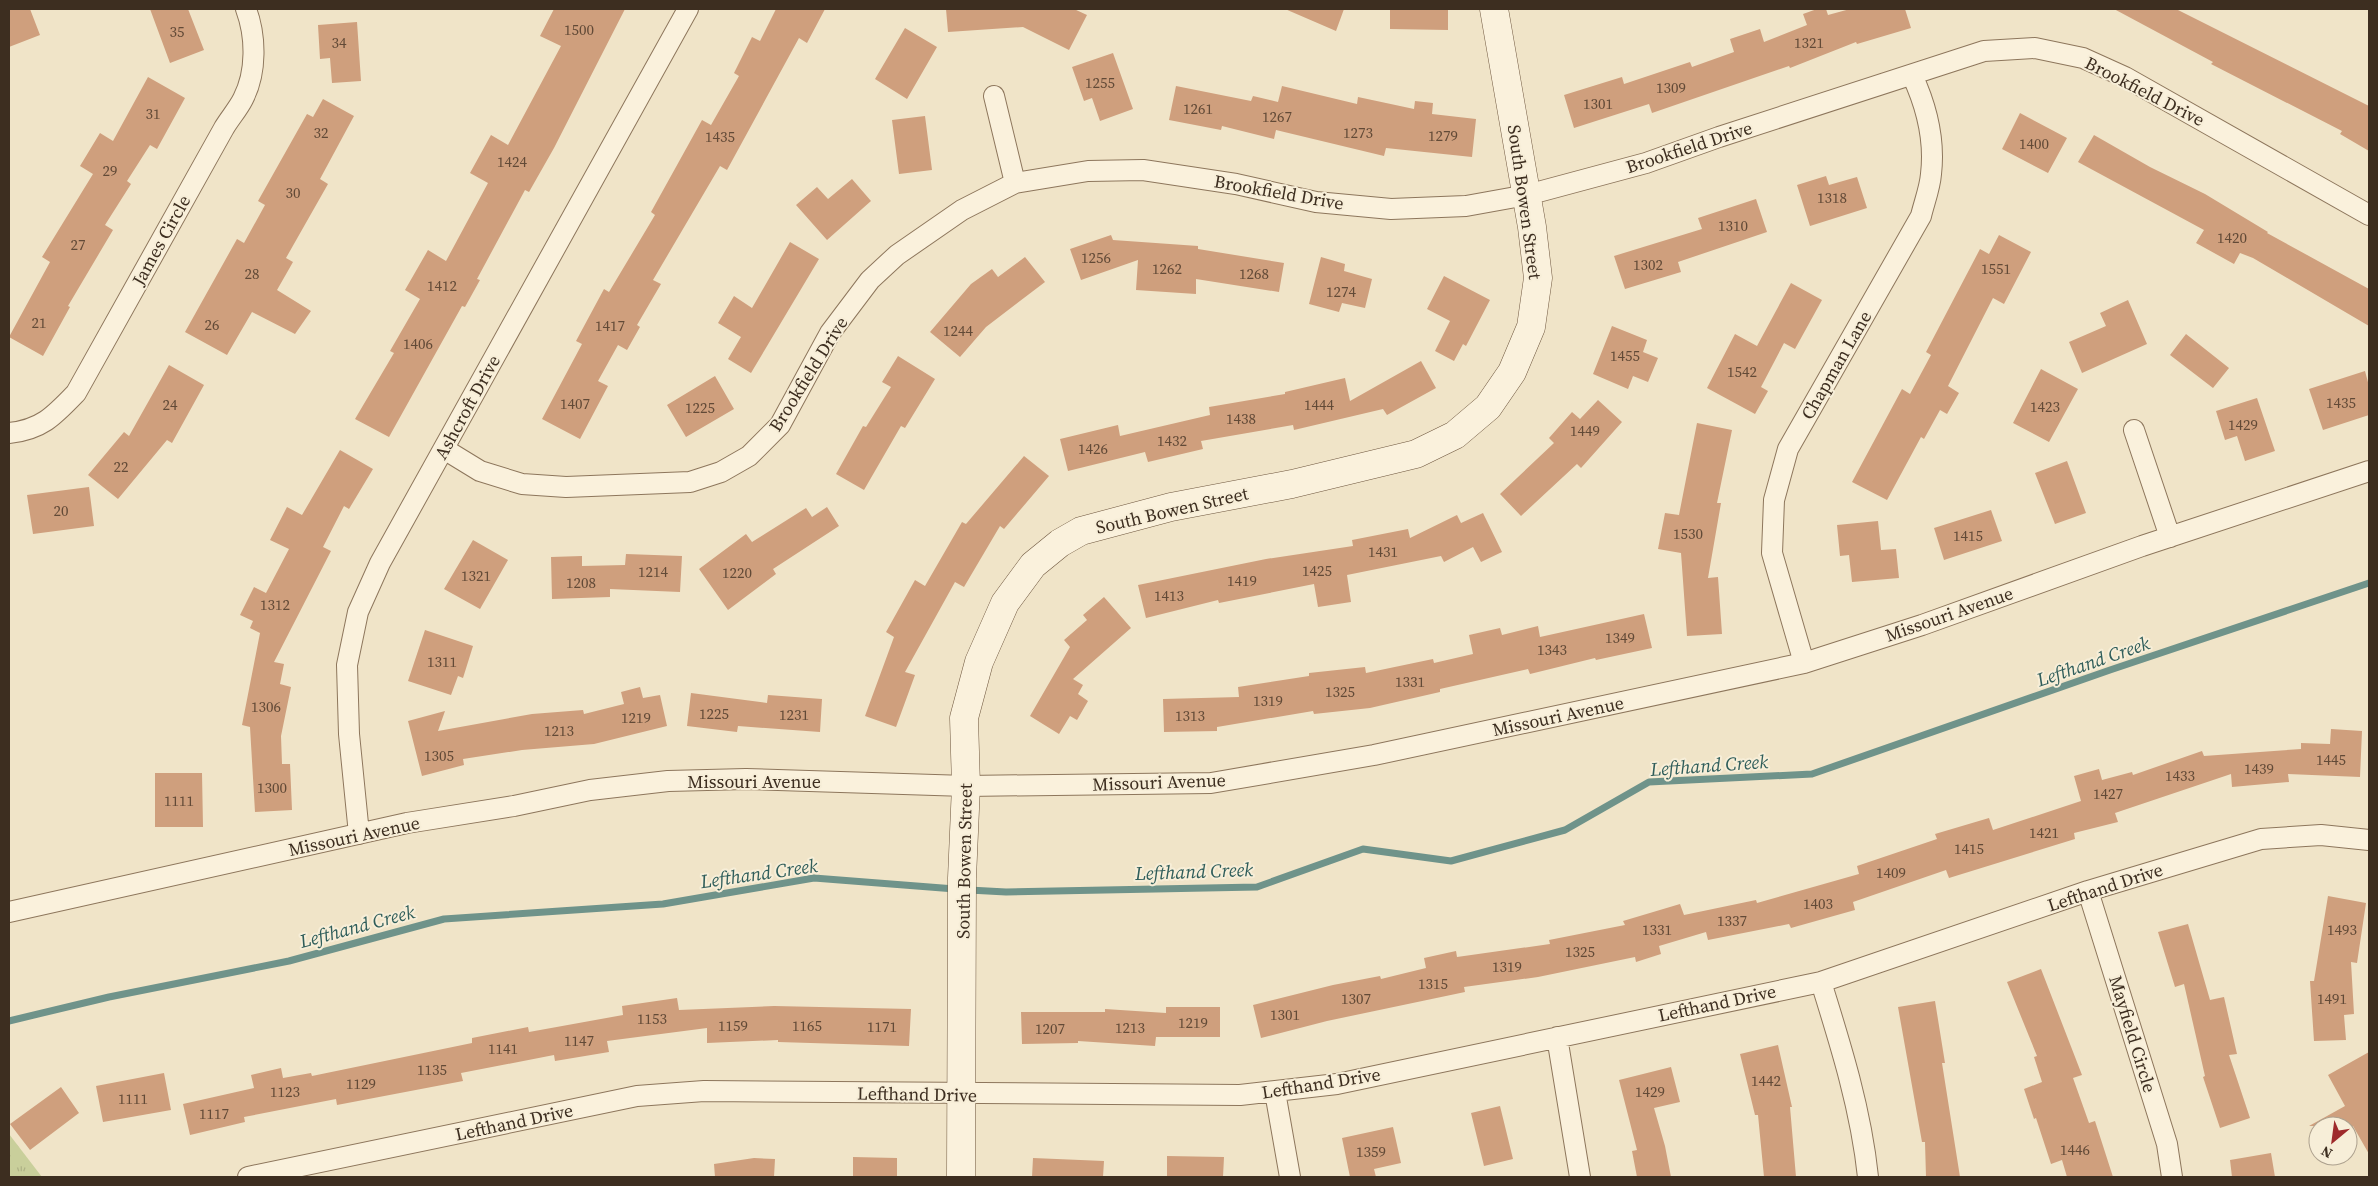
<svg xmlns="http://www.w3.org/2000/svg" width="2378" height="1186" font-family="'Source Serif 4',serif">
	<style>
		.park { fill: url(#park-tufts) }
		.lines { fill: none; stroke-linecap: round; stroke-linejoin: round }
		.stream { stroke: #6f938a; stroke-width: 7 }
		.building { fill: #cf9f7d }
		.street-casing { stroke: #8d765c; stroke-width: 22 }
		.secondary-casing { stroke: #6f573f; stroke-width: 29 }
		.street { stroke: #faf1dc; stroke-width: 20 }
		.secondary { stroke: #faf1dc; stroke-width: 28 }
		.labels { text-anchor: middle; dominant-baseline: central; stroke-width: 4; stroke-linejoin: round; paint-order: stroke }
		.number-label { font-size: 15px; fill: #624a37 }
		.street-label { font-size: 18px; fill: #3d2e20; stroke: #f7eed8 }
		.water-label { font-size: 19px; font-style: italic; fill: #2f5d5a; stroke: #f7eed8 }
	</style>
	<defs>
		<pattern id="park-tufts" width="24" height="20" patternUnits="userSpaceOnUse" patternTransform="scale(1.25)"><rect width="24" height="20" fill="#c9cf9b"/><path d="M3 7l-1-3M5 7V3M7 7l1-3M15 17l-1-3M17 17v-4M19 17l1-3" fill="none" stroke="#aeb285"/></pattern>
	</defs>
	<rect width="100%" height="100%" fill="#f0e4c8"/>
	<!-- park -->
	<path class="park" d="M9,1134l33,43h-33z"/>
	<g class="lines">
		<!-- stream -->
		<path class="stream" d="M969,890l37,2 251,-5 106,-38 88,12 114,-31 84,-48 163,-8 298,-104 259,-87
			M9,1021l100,-24 180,-36 155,-42 219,-15 151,-26 141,11"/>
	</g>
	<!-- building -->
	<path class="building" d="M9,9h21l10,26 -31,12z
		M150,9h38l16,41 -34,13z
		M554,9h71l-71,139 -25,44 -4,-2 -48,89 3,1 -15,27 -3,-1 -73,131 -34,-18 39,-66 -4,-2 30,-52 -15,-9 23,-40 18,11 42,-78 -18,-10 21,-38 17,10 53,-99 -21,-10z
		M776,9h49l-18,34 -8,-5 -72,132 -7,-4 -67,114 8,4 -24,41 3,2 -13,23 -9,-5 -20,36 10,5 -28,53 -38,-20 40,-75 -6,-3 28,-52 5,3 46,-77 -4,-3 51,-92 9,5 28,-49 -5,-3 18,-36 8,4z
		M946,9h128l13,6 -18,35 -46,-23 -75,5z
		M1285,9h59l-8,22z
		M1390,9h58v21l-58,-1z
		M1817,9h9l2,6 22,-6h55l6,19 -54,16 -1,-2 -66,26 -1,-2 -137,47 -3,-9 -75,24 -10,-33 58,-18 2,7 66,-22 2,5 42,-15 -4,-13 30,-10 4,13 43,-17 -4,-11z
		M2114,9h62l193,97v45l-29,-17 2,-3 -131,-67 2,-2z
		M357,22l4,59 -29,2 -2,-25 -10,1 -2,-34z
		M905,28l32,19 -30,52 -32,-20z
		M1113,53l20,56 -33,12 -8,-23 -8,3 -12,-34z
		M148,77l37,21 -28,51 -7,-4 -23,36 4,3 -26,41 8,5 -45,76 2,1 -27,49 -34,-19 41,-75 -8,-5 51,-83 -13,-8 20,-33 13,8z
		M1176,86l75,15 2,-5 25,6 4,-16 75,18 1,-7 56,12 1,-8 18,2 -1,11 44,5 -4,38 -86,-9 -2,8 -108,-26 -2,9 -52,-13 -1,4 -52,-10z
		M323,99l31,17 -34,63 8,5 -42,74 7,4 -16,28 34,21 -16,23 -43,-22 -25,43 -42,-23 52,-93 7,4 21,-38 -7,-4 49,-87 6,3z
		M2020,113l47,25 -19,35 -46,-24z
		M925,116l7,54 -33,4 -7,-54z
		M2094,135l56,32 55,27 63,38 -1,1 102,56v37l-116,-68 -13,-5 -6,11 -38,-21 8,-13 -126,-68z
		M1826,176l3,9 28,-8 10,31 -57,18 -13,-41z
		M852,179l19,22 -44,39 -31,-35 21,-18 11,12z
		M1756,199l11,33 -89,30 3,10 -56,17 -11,-33 88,-27 -4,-11z
		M1111,235l2,5 85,6v3l86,14 -5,29 -83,-13v15l-60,-4 2,-30 -57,20 -11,-31z
		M1999,235l32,17 -27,52 -11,-6 -45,88 11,7 -12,21 -7,-4 -16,29 -3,-2 -34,63 -35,-18 50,-93 8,5 21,-39 -5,-3 54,-103 9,5z
		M790,242l29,17 -68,114 -23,-14 13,-22 -23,-14 16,-27 18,12z
		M1025,257l20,25 -59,45 -26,30 -30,-25 41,-48 21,-15 6,8z
		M1321,257l24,7 -1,7 28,8 -7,29 -23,-5 -3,9 -30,-8z
		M1444,276l46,24 -24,46 -3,-2 -9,17 -19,-10 15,-30 -23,-12z
		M1791,283l31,17 -27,49 -11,-6 -23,44 7,4 -13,23 -48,-26 28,-54 22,12z
		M2128,300l19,44 -65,29 -13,-31 37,-16 -6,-13z
		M1612,326l35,14 -4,12 15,6 -10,24 -15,-6 -5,13 -35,-15z
		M2186,334l43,34 -16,20 -43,-33z
		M898,356l37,23 -30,49 -4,-2 -37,64 -28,-16 27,-48 3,1 25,-40 -9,-5z
		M1421,361l15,27 -49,27 -4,-6 -89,21 -1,-5 -92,16 2,8 -55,13 -3,-10 -77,19 -8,-32 58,-14 2,11 90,-21 -1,-8 76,-13v-2l60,-14 5,23z
		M169,365l35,20 -32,58 -5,-3 -49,59 -30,-24 36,-43 5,4z
		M2041,369l37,20 -29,53 -36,-19z
		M2365,371l4,15v29l-46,15 -14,-41z
		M715,376l19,33 -48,28 -19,-32z
		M2257,398l18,53 -30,10 -8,-25 -12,4 -9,-29z
		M1598,400l24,22 -41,46 -4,-4 -56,52 -21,-22 54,-51 -5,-5 23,-26 8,7z
		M1697,423l35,7 -15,73h4l-13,75 10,-1 4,57 -35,2 -6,-83 -23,-4 7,-36 14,2z
		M340,450l33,19 -24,40 -5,-3 -21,41 8,4 -57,111 10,2 -4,20 11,3 -10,49 1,28h8l2,46 -37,2 -5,-85 -8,-2 18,-92 -10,-5 3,-7 -13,-6 14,-28 12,6 23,-44 -19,-9 17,-33 15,8z
		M1024,456l25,20 -45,53 -4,-3 -36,61 -9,-5 -50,90 10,3 -19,52 -31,-11 29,-79 -8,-5 29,-52 10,6 37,-64 4,2z
		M2067,461l19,52 -31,11 -20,-51z
		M89,487l5,39 -61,8 -6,-39z
		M827,507l12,19 -66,43 3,5 -48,36 -29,-41 47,-35 6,8 54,-34 6,9z
		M1991,510l11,31 -58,19 -10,-32z
		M1483,513l19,39 -21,10 -8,-15 -29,15 -3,-6 -94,19 4,27 -33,5 -4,-23 -95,19 -1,-3 -72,18 -8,-33 128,-26 87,-13 -1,-6 56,-11 2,9 47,-23 4,8z
		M1878,521l3,29 15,-1 3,29 -47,4 -3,-27 -9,1 -3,-31z
		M473,540l35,20 -28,49 -36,-20z
		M626,554l56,2 -2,36 -70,-3v8l-58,2 -1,-42 31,-1v10l43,-1z
		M1104,597l27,31 -58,51 10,6 -5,9 10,7 -11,19 -7,-4 -11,18 -29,-18 40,-69 -6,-7 23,-20 -4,-5z
		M1644,614l8,34 -56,12 -1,-2 -65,16 -2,-5 -88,20v3l-70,16 -56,6 -1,-3 -96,16v4l-53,1 -1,-33 76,-2 -1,-10 71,-11v-3l56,-6 1,6 67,-14 1,4 39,-9 -4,-19 31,-7 2,7 36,-9 2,11z
		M425,630l48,16 -10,32 -5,-2 -7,19 -43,-14z
		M640,687l3,11 17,-3 7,31 -73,18 -72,6 -59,9 1,6 -42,11 -14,-55 37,-10 -7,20 94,-17 51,-4 1,4 40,-10 -3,-12z
		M691,693l76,10 1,-8 54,4 -2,33 -82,-6 -1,6 -50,-6z
		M2331,729l31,2 -2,46 -72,-3 1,8 -57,5 -1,-13 -116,39 3,9 -44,11 1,6 -126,39 -3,-8 -93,32 2,8 -64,18 -2,-4 -81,16 -2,-8 -47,14 2,8 -25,8 -1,-5 -97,20 -74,10 1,5 -138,29 -66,17 -8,-33 80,-20 47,-9 1,3 45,-11 -2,-10 32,-7 1,6 93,-13 -1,-4 76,-15 -2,-4 57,-17 4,11 72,-15 1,3 102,-29 -2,-8 80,-27 -2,-5 54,-16 4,12 88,-29 -7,-25 25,-7 3,11 30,-8 1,3 69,-24 2,5 97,-7v-6l29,1z
		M155,773h47l1,54h-48z
		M2328,896l38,7 -9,60 -6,-1 3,52 -10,1 2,25 -32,1 -4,-60h4z
		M2188,924l22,76 14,-3 13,57 -8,1 21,63 -30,10 -17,-51 2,-1 -21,-92 -9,3 -17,-55z
		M2041,969l41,106 -9,3 16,45 6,-2 18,56h-46l-5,-17 -11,4 -15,-46 -2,1 -10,-30 18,-7 -8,-25 3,-1 -30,-74z
		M677,998l2,12 95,-4 137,3 -2,37 -131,-4v-2l-71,3v-15l-100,13 2,11 -54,9 -1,-6 -93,18 2,8 -126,24 -1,-6 -92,18 1,5 -55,13 -7,-31 71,-16 -3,-13 30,-7 2,10 28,-5 1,3 160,-33v-5l56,-11 1,5 94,-17 -1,-9z
		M1935,1001l10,62h-3l18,114h-34l-1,-35h-3l-24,-135z
		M1166,1007h54v30h-64l-1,9 -77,-5v2l-56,1 -1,-32h84v-3l61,4z
		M1778,1045l14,62h-2l6,70h-32l-6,-62h-3l-15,-61z
		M2369,1052v102l-16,-28h-44l36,-20 -17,-31z
		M1671,1067l9,35 -26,6 11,38 6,31h-34l-5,-26 5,-1 -18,-70z
		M164,1073l7,37 -68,12 -7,-36z
		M61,1087l18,26 -49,37 -20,-26z
		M1500,1106l13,53 -29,7 -13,-53z
		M1393,1127l8,36 -27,6 2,8h-26l-8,-39z
		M2271,1153l4,24h-43l-2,-17z
		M1167,1156l57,1 -1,20h-56z
		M853,1157l44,1v19h-44z
		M754,1158l21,1 -1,18h-59l-1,-13z
		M1033,1158l71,3 -1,16h-71z"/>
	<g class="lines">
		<!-- street casing -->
		<g class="street-casing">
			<path id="street" d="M994,96l21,87
				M2134,430l36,107
				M9,433c32,-3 45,-17 67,-40l148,-265c6,-10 14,-19 19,-29 14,-27 13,-63 3,-90
				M444,449l36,22 42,13 44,3 124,-5 31,-10 28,-16 31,-31 50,-92 40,-53 27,-25 65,-45 53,-27 73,-12 55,-1 93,14 80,18 75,7 75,-3 61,-11 119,-32 73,-26 265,-86 51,-3 48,10 42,19 244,138
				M1804,663l-32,-110 2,-53 14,-51 133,-233c3,-13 9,-28 10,-42 4,-34 -5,-69 -19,-99
				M359,834l-10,-100 -2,-69 11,-53 22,-49 308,-554
				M2088,891l79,253 5,33
				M9,912l398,-89 107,-17 76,-16 78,-9 78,-2 220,7 245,-3 163,-28 430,-92 118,-38 220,-79 227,-75
				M1821,982c20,64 40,128 47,195
				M1557,1037l23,140
				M1275,1092l15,85
				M248,1177l389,-81 67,-5 536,4 97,-11 484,-102 267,-91 173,-52 60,-4 48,5"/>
		</g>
		<!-- secondary casing -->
		<g class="secondary-casing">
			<path id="secondary" d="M961,1177l1,-299 4,-92 -2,-68 15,-56 26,-59 28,-38 27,-22 21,-12 90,-24 121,-23 124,-30 39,-19 33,-28 24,-35 19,-45 7,-49 -6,-51 -38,-218"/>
		</g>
		<!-- street -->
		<use href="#street" class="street"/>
		<!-- secondary -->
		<use href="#secondary" class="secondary"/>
	</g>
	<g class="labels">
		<!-- number labels -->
		<g class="number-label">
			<text x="579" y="29">1500</text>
			<text x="177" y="31">35</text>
			<text x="339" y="42">34</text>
			<text x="1809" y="42">1321</text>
			<text x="1100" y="82">1255</text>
			<text x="1671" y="87">1309</text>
			<text x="1598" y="103">1301</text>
			<text x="1198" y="108">1261</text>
			<text x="153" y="113">31</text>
			<text x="1277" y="116">1267</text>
			<text x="321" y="132">32</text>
			<text x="1358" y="132">1273</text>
			<text x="1443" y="135">1279</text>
			<text x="720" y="136">1435</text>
			<text x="2034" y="143">1400</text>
			<text x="512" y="161">1424</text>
			<text x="110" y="170">29</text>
			<text x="293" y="192">30</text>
			<text x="1832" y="197">1318</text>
			<text x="1733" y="225">1310</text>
			<text x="2232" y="237">1420</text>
			<text x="78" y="244">27</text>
			<text x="1096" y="257">1256</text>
			<text x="1648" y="264">1302</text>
			<text x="1167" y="268">1262</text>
			<text x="1996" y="268">1551</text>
			<text x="252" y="273">28</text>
			<text x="1254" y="273">1268</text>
			<text x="442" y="285">1412</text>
			<text x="1341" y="291">1274</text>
			<text x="39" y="322">21</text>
			<text x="212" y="324">26</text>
			<text x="610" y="325">1417</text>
			<text x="958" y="330">1244</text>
			<text x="418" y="343">1406</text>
			<text x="1625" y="355">1455</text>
			<text x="1742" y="371">1542</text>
			<text x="2341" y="402">1435</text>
			<text x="575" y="403">1407</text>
			<text x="170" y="404">24</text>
			<text x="1319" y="404">1444</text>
			<text x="2045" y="406">1423</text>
			<text x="700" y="407">1225</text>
			<text x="1241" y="418">1438</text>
			<text x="2243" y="424">1429</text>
			<text x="1585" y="430">1449</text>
			<text x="1172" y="440">1432</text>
			<text x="1093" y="448">1426</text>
			<text x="121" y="466">22</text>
			<text x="61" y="510">20</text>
			<text x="1688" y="533">1530</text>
			<text x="1968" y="535">1415</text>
			<text x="1383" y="551">1431</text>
			<text x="1317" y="570">1425</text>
			<text x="653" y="571">1214</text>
			<text x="737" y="572">1220</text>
			<text x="476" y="575">1321</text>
			<text x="1242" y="580">1419</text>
			<text x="581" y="582">1208</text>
			<text x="1169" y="595">1413</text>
			<text x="275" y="604">1312</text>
			<text x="1620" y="637">1349</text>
			<text x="1552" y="649">1343</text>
			<text x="442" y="661">1311</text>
			<text x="1410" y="681">1331</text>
			<text x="1340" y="691">1325</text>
			<text x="1268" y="700">1319</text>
			<text x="266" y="706">1306</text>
			<text x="714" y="713">1225</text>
			<text x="794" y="714">1231</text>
			<text x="1190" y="715">1313</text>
			<text x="636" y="717">1219</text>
			<text x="559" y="730">1213</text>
			<text x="439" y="755">1305</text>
			<text x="2331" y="759">1445</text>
			<text x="2259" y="768">1439</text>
			<text x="2180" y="775">1433</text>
			<text x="272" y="787">1300</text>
			<text x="2108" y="793">1427</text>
			<text x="179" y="800">1111</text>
			<text x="2044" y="832">1421</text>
			<text x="1969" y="848">1415</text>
			<text x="1891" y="872">1409</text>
			<text x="1818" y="903">1403</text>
			<text x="1732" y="920">1337</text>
			<text x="1657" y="929">1331</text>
			<text x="2342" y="929">1493</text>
			<text x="1580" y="951">1325</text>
			<text x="1507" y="966">1319</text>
			<text x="1433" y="983">1315</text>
			<text x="1356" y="998">1307</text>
			<text x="2332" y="998">1491</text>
			<text x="1285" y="1014">1301</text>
			<text x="652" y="1018">1153</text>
			<text x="1193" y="1022">1219</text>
			<text x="733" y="1025">1159</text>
			<text x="807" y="1025">1165</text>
			<text x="882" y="1026">1171</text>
			<text x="1130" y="1027">1213</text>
			<text x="1050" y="1028">1207</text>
			<text x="579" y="1040">1147</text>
			<text x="503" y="1048">1141</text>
			<text x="432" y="1069">1135</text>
			<text x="1766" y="1080">1442</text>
			<text x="361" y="1083">1129</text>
			<text x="285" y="1091">1123</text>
			<text x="1650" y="1091">1429</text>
			<text x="133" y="1098">1111</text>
			<text x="214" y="1113">1117</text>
			<text x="2075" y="1149">1446</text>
			<text x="1371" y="1151">1359</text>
		</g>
		<!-- street labels -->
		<g class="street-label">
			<text transform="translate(2145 91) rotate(27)">Brookfield Drive</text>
			<text transform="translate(1689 147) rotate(-18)">Brookfield Drive</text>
			<text transform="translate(1279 192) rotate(10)">Brookfield Drive</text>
			<text transform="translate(1525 202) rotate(82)">South Bowen Street</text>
			<text transform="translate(161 240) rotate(-61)">James Circle</text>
			<text transform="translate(1836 365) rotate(-60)">Chapman Lane</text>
			<text transform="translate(808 374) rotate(-58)">Brookfield Drive</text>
			<text transform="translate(467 407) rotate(-61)">Ashcroft Drive</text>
			<text transform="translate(1172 510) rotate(-13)">South Bowen Street</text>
			<text transform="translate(1949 614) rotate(-19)">Missouri Avenue</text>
			<text transform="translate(1558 716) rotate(-12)">Missouri Avenue</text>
			<text x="754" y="781">Missouri Avenue</text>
			<text transform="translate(1159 782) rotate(-2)">Missouri Avenue</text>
			<text transform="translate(354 836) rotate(-12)">Missouri Avenue</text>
			<text transform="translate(964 861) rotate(-89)">South Bowen Street</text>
			<text transform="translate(2105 887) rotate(-18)">Lefthand Drive</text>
			<text transform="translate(1717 1003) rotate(-12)">Lefthand Drive</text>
			<text transform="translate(2133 1034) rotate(73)">Mayfield Circle</text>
			<text transform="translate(1321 1083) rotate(-9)">Lefthand Drive</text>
			<text transform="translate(917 1094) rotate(1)">Lefthand Drive</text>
			<text transform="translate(514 1122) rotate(-12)">Lefthand Drive</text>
		</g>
		<!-- water labels -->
		<g class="water-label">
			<text transform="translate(2093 661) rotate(-19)">Lefthand Creek</text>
			<text transform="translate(1709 765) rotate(-4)">Lefthand Creek</text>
			<text transform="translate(1194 871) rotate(-2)">Lefthand Creek</text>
			<text transform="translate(759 873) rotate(-8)">Lefthand Creek</text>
			<text transform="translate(357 926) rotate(-15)">Lefthand Creek</text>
		</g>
	</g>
	<!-- border -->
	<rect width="2378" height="1186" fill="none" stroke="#3d2e20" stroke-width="20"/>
	<!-- north arrow -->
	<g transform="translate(2333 1141) rotate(209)"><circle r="24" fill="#f7eed8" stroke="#ada18e"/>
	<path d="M0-4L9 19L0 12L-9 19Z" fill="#9e2a2b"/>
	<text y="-8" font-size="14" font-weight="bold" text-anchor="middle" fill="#3d2e20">N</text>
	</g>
</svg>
